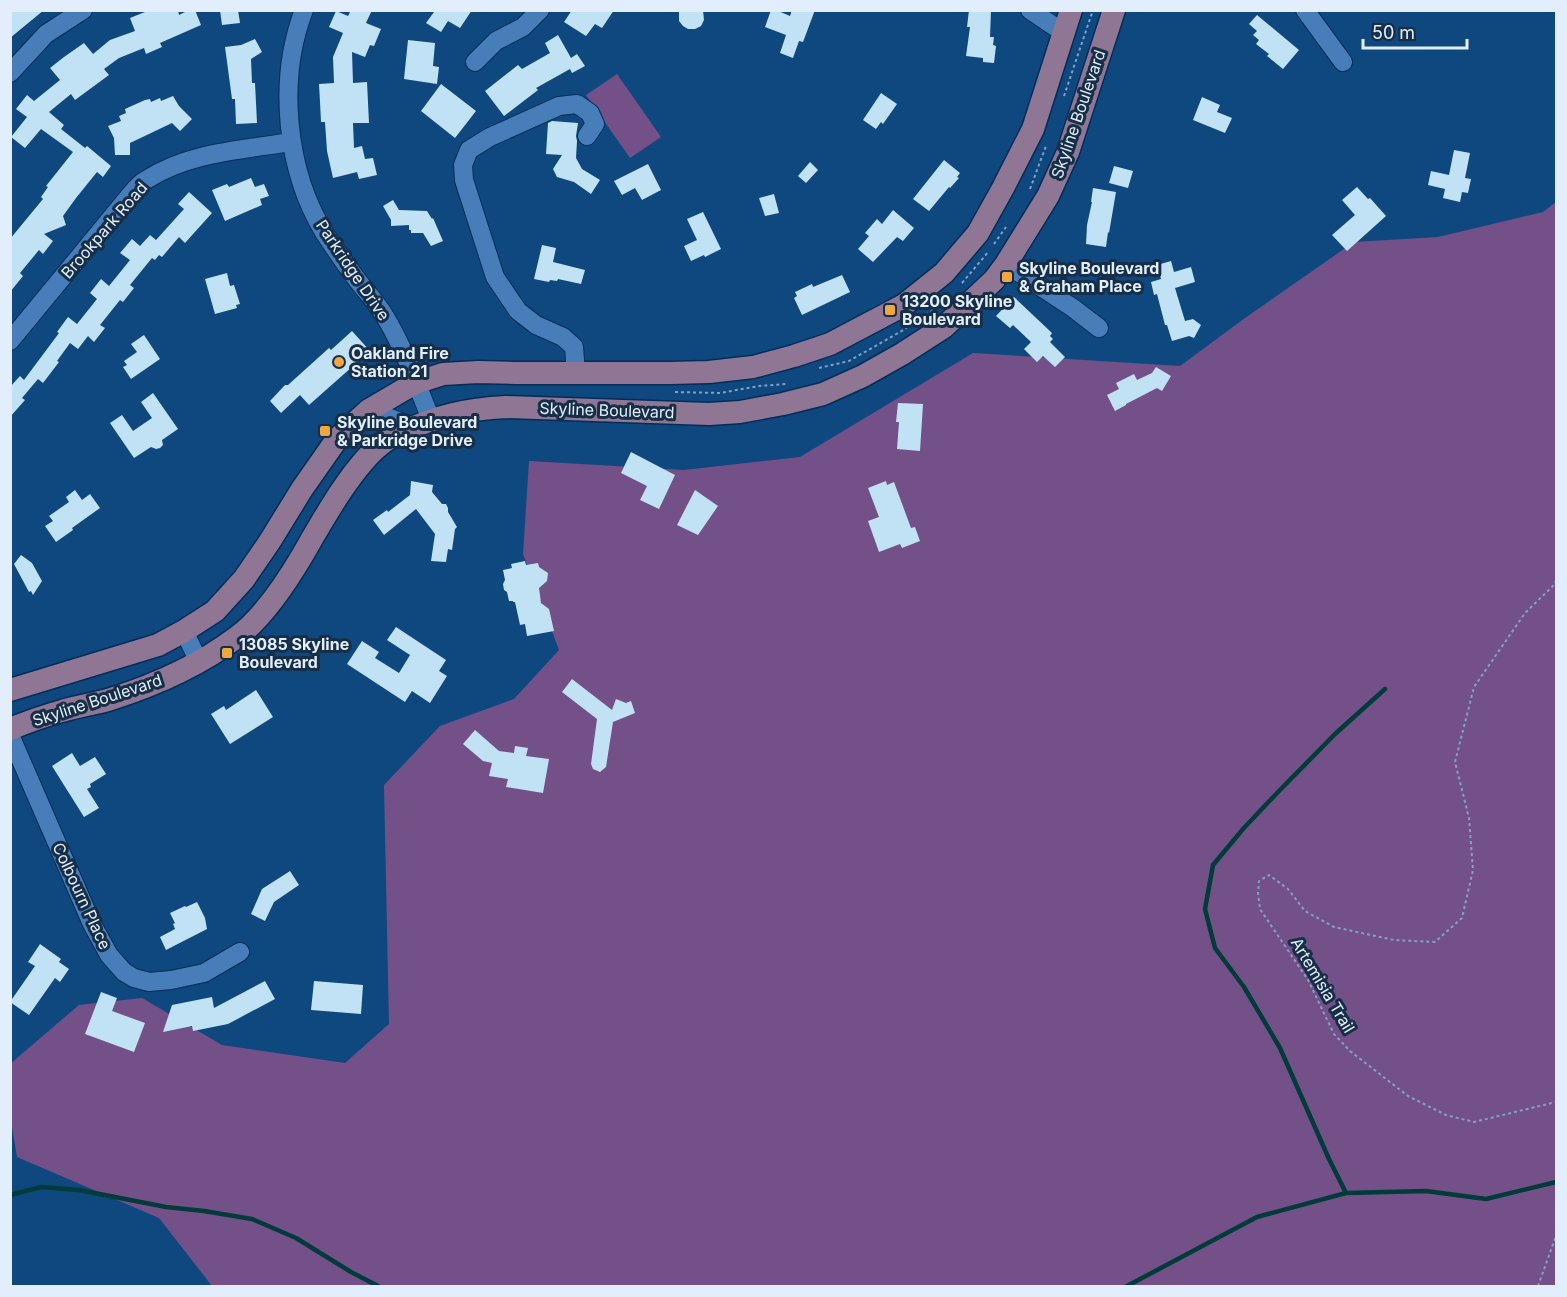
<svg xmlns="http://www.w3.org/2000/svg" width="1567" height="1297" font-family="Inter,sans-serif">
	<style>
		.green { fill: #735188 }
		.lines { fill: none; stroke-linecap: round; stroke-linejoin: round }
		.stream { stroke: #013c3b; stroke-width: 4.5 }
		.building { fill: #c1e2f5 }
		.minor-casing { stroke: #022d57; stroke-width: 20 }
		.major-casing { stroke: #022d57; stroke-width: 25 }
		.path { stroke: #81a2c2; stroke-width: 2; stroke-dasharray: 3 3; stroke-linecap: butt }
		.minor { stroke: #477eba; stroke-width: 18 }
		.major { stroke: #8e7694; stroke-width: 22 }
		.poi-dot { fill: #efa73e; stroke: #172e48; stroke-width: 2 }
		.labels { text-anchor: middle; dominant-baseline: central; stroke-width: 6; stroke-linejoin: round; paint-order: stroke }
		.street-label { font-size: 16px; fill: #e2eefb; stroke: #172e48 }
		.poi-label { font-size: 16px; font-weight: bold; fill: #e2eefb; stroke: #172e48; text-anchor: start }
	</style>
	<rect width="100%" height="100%" fill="#0e487f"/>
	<!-- green -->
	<path class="green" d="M617,74l44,63 -31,21 -44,-63z
		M1556,202v1084h-1344l-53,-68 -142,-61 -6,-36 -1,-57 69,-59 63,-7 80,47 123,18 44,-39 -5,-239 56,-59 74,-27 45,-49 -36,-96 6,-93 155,9 116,-13 173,-104 207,13 65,-48 109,-76 84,-5 105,-25z"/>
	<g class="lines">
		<!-- stream -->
		<path class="stream" d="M1346,1193l-17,-34 -49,-111 -36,-61 -29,-39 -10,-39 8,-44 30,-36 35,-37 57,-58 50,-45
			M10,1195l31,-8 38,3 87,17 38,4 48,8 44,19 55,34 27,14
			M1127,1286l130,-69 89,-24 80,-2 60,8 70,-17"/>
	</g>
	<!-- building -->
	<path class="building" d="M10,10h34l-34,28z
		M150,10h28l1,5 10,-5h6l6,15 -41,18 2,4 -16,7 -2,-6 -25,10 -15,11 5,6 -34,25 -4,-6 -22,18 15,13 -3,4 24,19 2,-2 24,20 -8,11 -6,-5 -21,26 -13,18 3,9 -22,9 9,7 -10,13 -4,-4 -19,23 3,3 -13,16v-53l33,-40 -2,-2 7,-10 -2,-1 27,-34 -32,-23 -16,19 -14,-11 16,-20 -11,-8 11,-14 7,6 26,-21 -10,-12 14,-11 20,-14 9,11 17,-14 25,-9 -5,-13z
		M220,10h18l2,13 -18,2z
		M351,10h21l-6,13 15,6 -7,17 -4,-1 -5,12 -13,-5 1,31 14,-1 2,41h-16l1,25 8,-2 3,13 8,-1 4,17 -18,4 -2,-7 -24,6 -6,-27 -2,-29h-4l-1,-20 -1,-18 15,-1 -1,-26 10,-24 -14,-6 7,-16 12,5z
		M432,10h40l-12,18 -12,-7 -7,11 -15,-9 8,-11z
		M572,10h42l-12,18 -7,-4 -9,12 -22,-14z
		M679,10h24l1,10 -3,6 -6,3h-7l-5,-3 -4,-5z
		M771,10h5l14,6 2,-6h23l-12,32 -4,-1 -6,17 -13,-5 6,-18 -21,-8z
		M969,10h22l-1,27h4l-1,8 3,1 -2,17 -11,-1v-4l-17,-2 4,-29h-3z
		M1257,15l42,35 -16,19 -16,-13 2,-2 -13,-10 3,-4 -6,-5 4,-4 -8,-7z
		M558,35l13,23 6,-4 8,12 -13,7 -2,-4 -34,19 2,2 -34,26 -19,-25 33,-26 4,4 28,-16 -5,-10z
		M255,39l7,13 -11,7 1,24h3l2,40 -21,1 -1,-25h-3l-7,-52 16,-2z
		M408,40l27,3 -2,23 6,1 -2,17 -33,-5z
		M441,84l35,27 -21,27 -34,-27z
		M881,93l16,11 -14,20 -2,-2 -5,7 -13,-9z
		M173,96l6,10 13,13 -12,12 -8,-8 -42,20v12h-15l-1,-17 -6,-12 13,-5 -2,-5 7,-3 -1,-4 20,-9 5,-1 1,3 9,-4 1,3z
		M1202,97l18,8 -3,7 15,6 -7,15 -32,-13z
		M552,121l26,2 -2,13 1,5 -1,17 6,11 18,11 -9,14 -17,-12 -17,-5 -4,-8 9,-14 -16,-1 2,-31z
		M1454,150l16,3 -5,25 6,1 -3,14 -6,-1 -2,10 -17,-4 2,-9 -17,-4 3,-14 18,4z
		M944,160l16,13 -3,4 2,1 -9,10 -1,-1 -20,24 -16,-12z
		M810,162l8,8 -12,13 -8,-7z
		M648,164l13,26 -19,10 -7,-12 -13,7 -8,-14z
		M1114,166l19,5 -5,17 -19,-5z
		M251,178l4,9 9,-3 5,12 -9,3 2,6 -37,16 -13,-31 15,-6 2,3z
		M1357,187l11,12 2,-1 16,18 -39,35 -15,-16 23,-20 -13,-15z
		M1093,188l23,4 -7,41 -1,-1 -2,15 -20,-3 1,-19 5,-23h-1z
		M189,192l23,21 -27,30 -6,-6 -17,20 -3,-2 -4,5 -3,-2 -22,27 4,3 -11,14 -3,-2 -20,25 5,3 -11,14 -6,-6 -10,13 -8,-6 -13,18 2,1 -16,21 -5,-4 -16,19 3,2 -15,17v-30l10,-11 4,4 35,-47 -2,-1 11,-15 9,7 20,-25 -7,-6 11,-14 8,7 21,-26 -10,-7 12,-14 8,7 10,-11 6,5 28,-31 -6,-5z
		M774,194l5,19 -14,3 -6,-18z
		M393,200l6,10 28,1 5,8 1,-1 10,23 -12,5 -8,-13h-12v-3h-2v-5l-18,1v-6l-8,-14z
		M893,210l21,18 -11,13 -6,-4 -24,25 -15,-13 11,-13 -4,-3 12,-14 5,5z
		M703,212l18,37 -16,8 -1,-2 -13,6 -7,-15 13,-6 -10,-21z
		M542,245l14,3 -3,14 32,8 -4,14 -23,-5 -1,2 -7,-1 -1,2 -15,-3z
		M1171,261l3,11 17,-5 4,15 -20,6 10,33 8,-2 8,6 -7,13 -5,-2 -17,5 -5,-16h-2l-8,-31 -3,1 -3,-13 10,-3 -4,-14z
		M227,273l3,13 4,-1 6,19 -4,1 1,3 -22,6 -10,-35z
		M842,275l8,17 -48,23 -8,-17 3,-2 -2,-4 17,-8 1,3z
		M1014,297l38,36 -2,3 3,3 -3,3 15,15 -10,10 -12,-11 -6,6 -13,-13 7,-7 -18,-17 -3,3 -14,-12z
		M352,331l18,20 -61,54 -9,-10 -19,18 -11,-12 15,-16h3l41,-37 2,2z
		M144,335l16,24 -29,20 -8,-12 4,-2 -3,-4 13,-9 -6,-8z
		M1156,367l15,9 -9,15 -5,-3 -31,16v1l-11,6 -8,-16 12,-6 -3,-6 18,-9 3,6 15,-7z
		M153,393l25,36 -16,11 1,5 -3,3 -4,1 -5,-2 -17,11 -24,-35 12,-8 11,16 19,-13 -11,-16z
		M898,403l25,1 -3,47 -23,-2 2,-27h-3z
		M631,452l44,23 -16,34 -19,-9 7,-14 -26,-13z
		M411,481l22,4 -1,7 10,12h4l2,4v4l9,15 -2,2 -3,21 -4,-1 -2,13 -15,-1 4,-27 -19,-25 -32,26 -11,-15 14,-10 1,2 22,-17z
		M886,481l1,4 7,-3 17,46 4,-1 5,14 -18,7 -2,-4 -21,8 -11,-31 11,-4 -11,-29z
		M75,490l7,10 8,-6 10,14 -28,20 1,2 -17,12 -11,-16 8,-5 -4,-5 20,-14 -3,-5z
		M695,490l23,16 -20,29 -21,-10z
		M21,555l11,8 10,18 -9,14 -2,-4 -2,1 -15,-28z
		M525,561l1,4 12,-2 1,4 9,6 -1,8 -8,7 2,15 8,6 5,22 -27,5 -2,-12 -5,1 -5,-23h-2v-1h-4l-2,-9 -3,-2 -1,-6 2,-4 -2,-10 9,-2 -1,-4z
		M396,627l50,33 -7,11 8,5 -17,27 -18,-12 -7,11 -58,-38 15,-23 17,11 -4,6 24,15 11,-18 -23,-15z
		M572,679l40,31 4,-11 10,4 5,-2 4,12 -22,9 -7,45 -6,5 -7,-3 -2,-5 6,-45 -35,-27z
		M256,690l17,27 -43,27 -19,-30 13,-8 2,4z
		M475,730l24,21 15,2 1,-7 13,2 -2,8 23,3 -6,34 -37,-6 2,-8 -19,-3 3,-13 -9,-2 -20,-17z
		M72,753l8,13 15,-9 11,17 -16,10 1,3 -4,2 12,19 -15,9 -32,-51z
		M290,871l9,14 -25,17 -9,19 -14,-7 11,-25z
		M197,902l8,16 2,11 -41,21 -6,-13 15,-8 -2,-5 2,-1 -5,-10 15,-7 1,1z
		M40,944l21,15 -2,3 10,7 -9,13 -5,-4 -26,37 -19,-13 25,-36 -7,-4z
		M265,981l10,18 -47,25 -35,7 -1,-5 -29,6 9,-27 40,-8 2,11z
		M314,981l49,4 -2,29 -50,-4z
		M101,992l16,6 -5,13 33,12 -11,29 -49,-18z"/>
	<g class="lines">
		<!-- minor casing -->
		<g class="minor-casing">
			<path id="minor" d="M304,10c-27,70 -18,161 21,224 12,18 24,36 37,52 8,10 16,19 22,29 19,30 33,71 47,104
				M1030,10l34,23
				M1305,10l38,52
				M475,62l21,-21 27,-14 17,-17
				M10,73l36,-39 37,-24
				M1006,264l67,44 26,20
				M10,341l116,-141c6,-7 12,-16 20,-20 43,-28 96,-30 145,-38
				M576,373l-2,-26 -11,-10 -27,-12 -18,-14 -23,-34 -31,-97 -1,-15 6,-15 21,-13 69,-31 18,-2 13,9 5,11 -8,12
				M369,410l44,17
				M184,631l15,31
				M10,735l82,189 17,31 15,17 10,6 15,4 22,-2 33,-7 36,-21"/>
		</g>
		<!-- major casing -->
		<g class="major-casing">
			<path id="major" d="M10,690l148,-45 26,-14 31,-20 29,-32 26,-38 32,-52 35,-50 32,-29 46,-27 28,-9 35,-2 37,1h155l39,-1 44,-5 41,-11 36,-12 74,-39 40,-32 34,-40 25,-45 30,-59 38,-119
				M10,729c17,-7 34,-13 52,-18 16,-5 33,-7 49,-12 44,-14 89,-34 126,-62 26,-19 49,-54 65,-81 19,-33 52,-93 82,-114 5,-4 11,-6 17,-9 34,-17 66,-24 105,-26l203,7 31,-2 43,-8 40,-10 40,-18 39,-22 42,-27 50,-47 12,-16 42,-68 20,-44 46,-142"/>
		</g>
		<!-- path -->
		<path class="path" d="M1064,96l29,-86
			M1030,189l16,-43
			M994,244l12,-17
			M962,283l27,-32
			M819,368l30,-7 51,-29 36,-24
			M675,392l45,1 39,-7 27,-2
			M1556,580l-1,4 -30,29 -51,74 -19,75 14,56 4,52 -11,48 -27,24 -41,-2 -60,-13 -29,-16 -17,-22 -19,-14 -10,6 -1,12 2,16 48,71 26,54 16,17 58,45 38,19 28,7 82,-20
			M1538,1286l18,-50"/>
		<!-- minor -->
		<use href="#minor" class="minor"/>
		<!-- major -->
		<use href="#major" class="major"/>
	</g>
	<!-- markers -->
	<g class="poi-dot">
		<rect x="1001" y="271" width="12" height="12" rx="3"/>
		<rect x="884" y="304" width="12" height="12" rx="3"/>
		<circle cx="339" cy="362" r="6"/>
		<rect x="319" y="425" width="12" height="12" rx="3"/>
		<rect x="221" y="647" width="12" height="12" rx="3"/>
	</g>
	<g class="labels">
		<!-- street labels -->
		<g class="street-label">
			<text transform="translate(1078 114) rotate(-71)">Skyline Boulevard</text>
			<text transform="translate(104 230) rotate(-49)">Brookpark Road</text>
			<text transform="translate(353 270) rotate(56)">Parkridge Drive</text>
			<text transform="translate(607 410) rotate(2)">Skyline Boulevard</text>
			<text transform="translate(97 700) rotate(-18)">Skyline Boulevard</text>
			<text transform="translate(82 896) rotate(65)">Colbourn Place</text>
			<text transform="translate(1323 985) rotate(59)">Artemisia Trail</text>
		</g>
		<!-- poi labels -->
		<g class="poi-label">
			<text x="1019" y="268">Skyline Boulevard<tspan x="1019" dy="18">&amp; Graham Place</tspan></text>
			<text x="902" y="301">13200 Skyline<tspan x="902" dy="18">Boulevard</tspan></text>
			<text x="351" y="353">Oakland Fire<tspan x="351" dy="18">Station 21</tspan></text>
			<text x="337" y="422">Skyline Boulevard<tspan x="337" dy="18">&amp; Parkridge Drive</tspan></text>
			<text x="239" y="644">13085 Skyline<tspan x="239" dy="18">Boulevard</tspan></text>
		</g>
	</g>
	<!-- border -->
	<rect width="1567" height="1297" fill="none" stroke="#e2eefb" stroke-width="24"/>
	<!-- scale -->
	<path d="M1363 39v9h104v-9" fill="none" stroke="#e2eefb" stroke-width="3"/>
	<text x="1372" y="39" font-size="18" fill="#e2eefb" stroke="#172e48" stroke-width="4.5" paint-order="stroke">50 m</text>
</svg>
